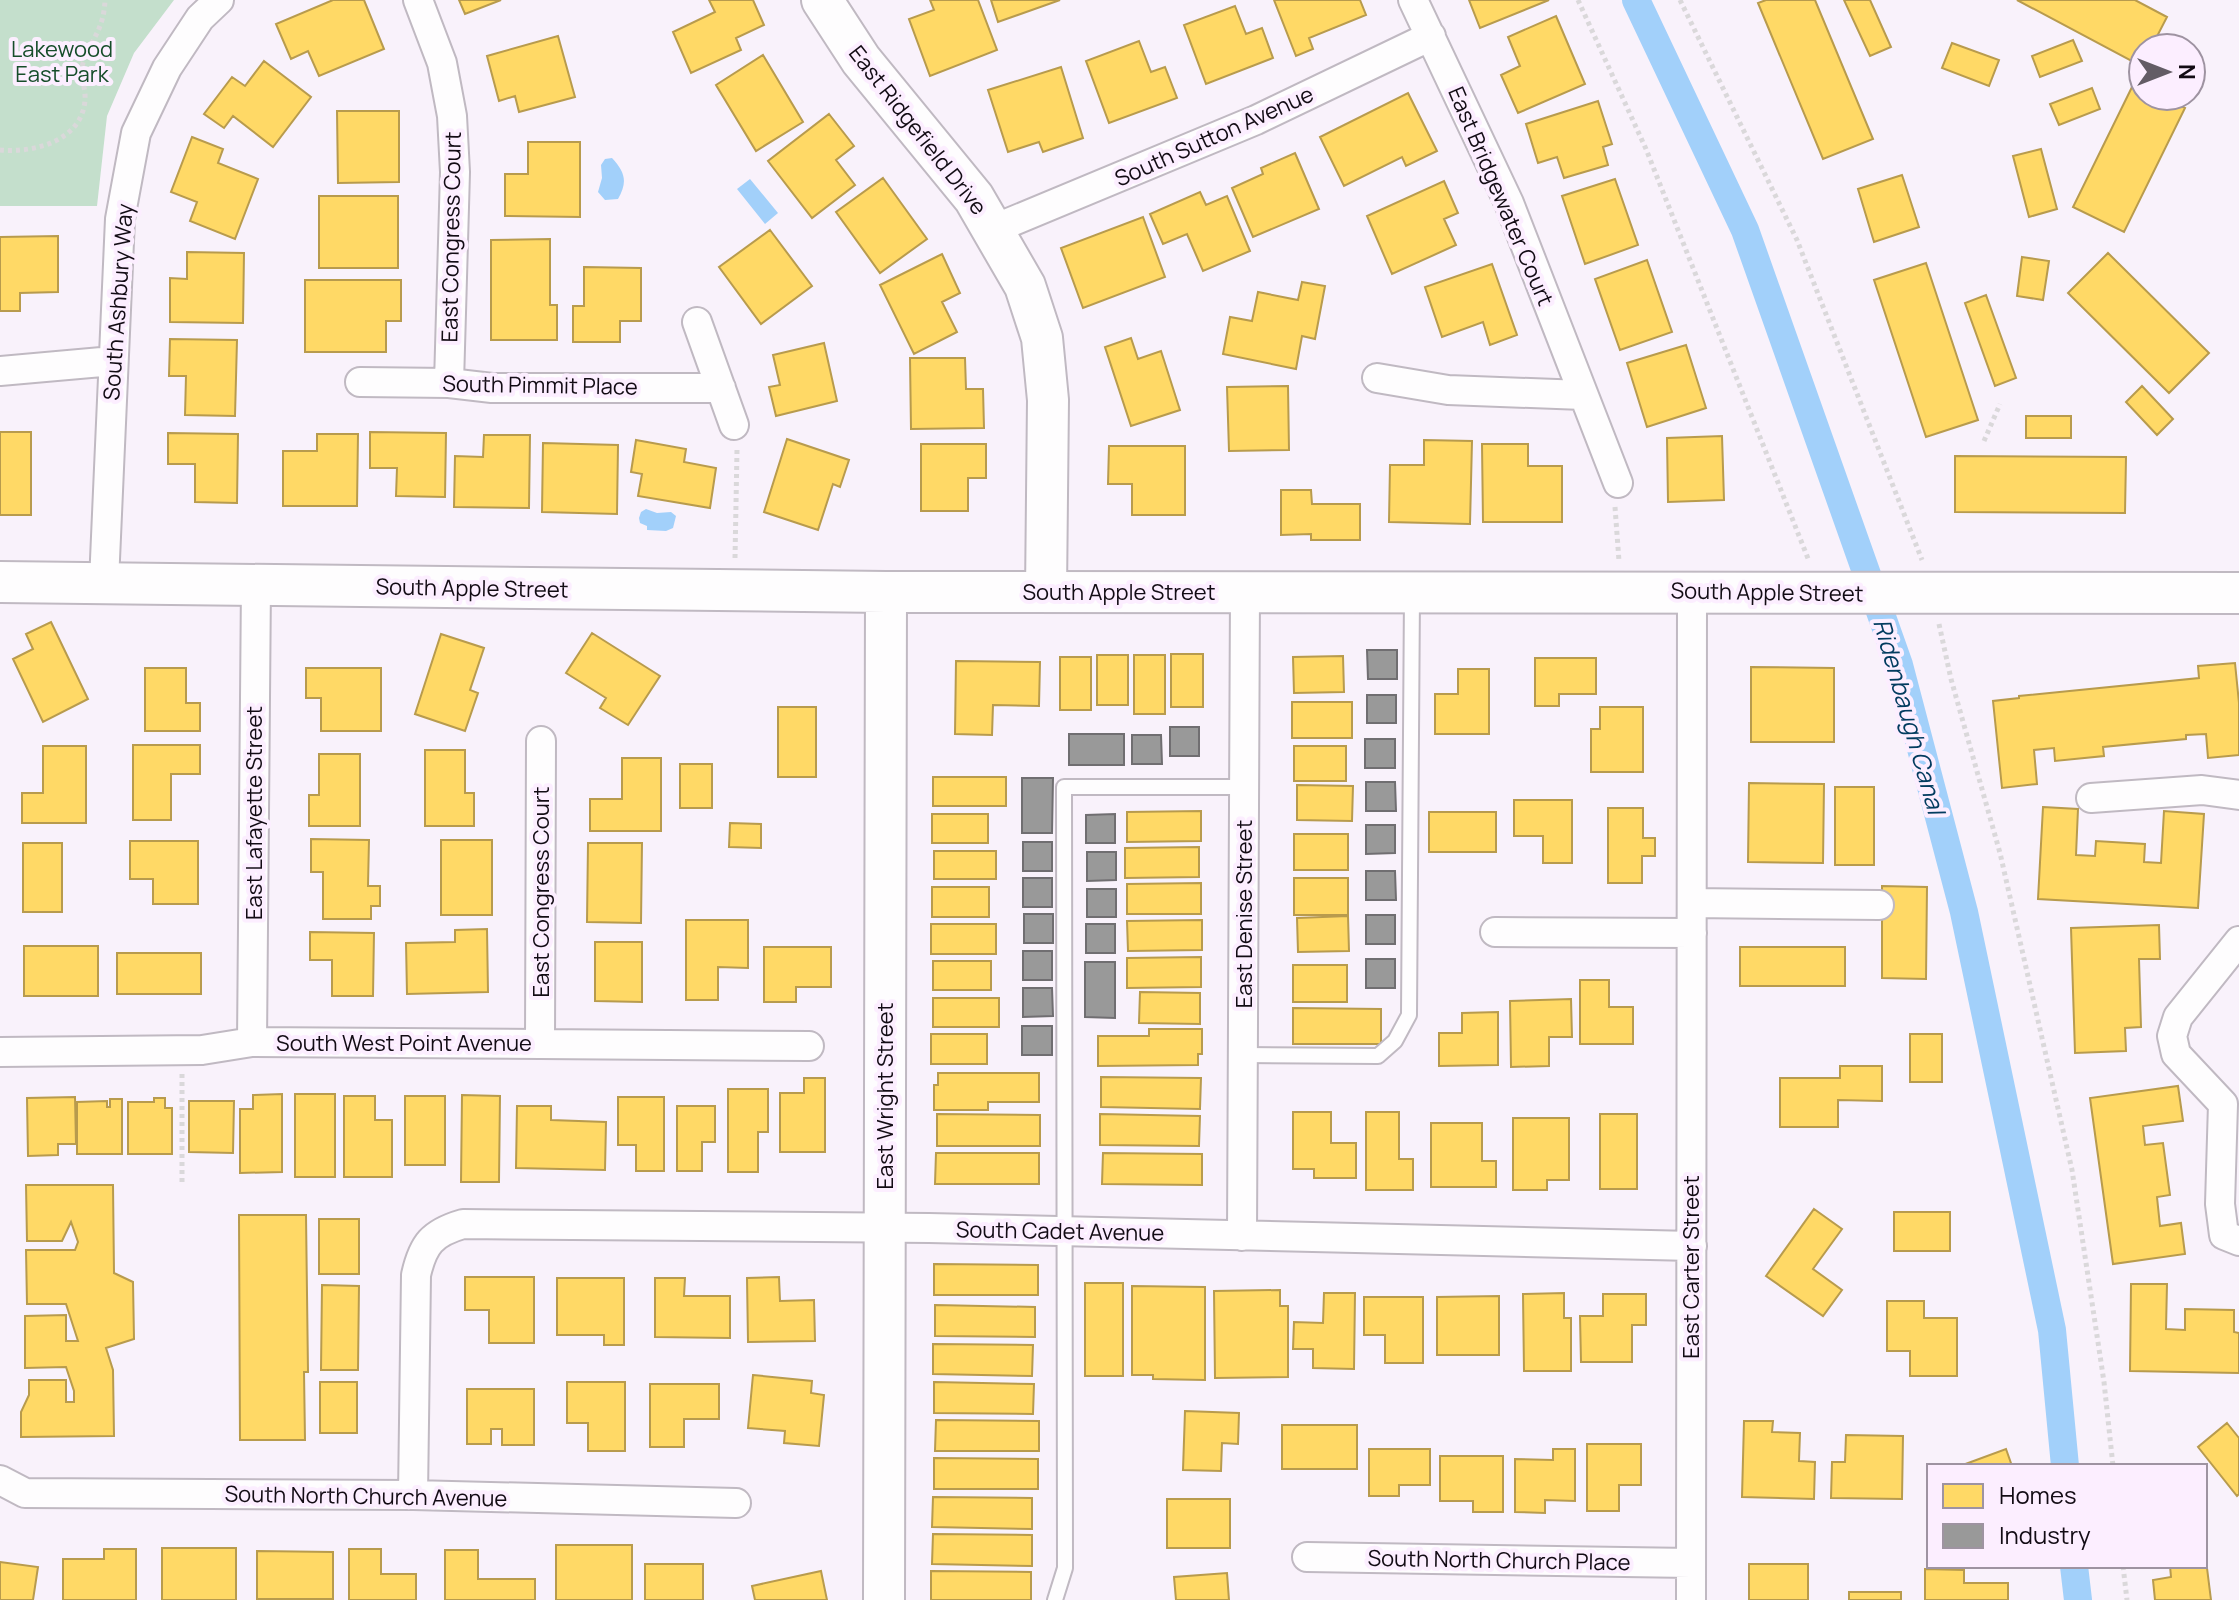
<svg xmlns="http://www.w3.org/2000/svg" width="2239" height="1600" font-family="Manrope,sans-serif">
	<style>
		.green { fill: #c4dfcc }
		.water { fill: #a2d0fa }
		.homes { fill: #ffd966; stroke: #b89b4d; stroke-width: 2 }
		.industry { fill: #999; stroke: #706e71; stroke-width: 2 }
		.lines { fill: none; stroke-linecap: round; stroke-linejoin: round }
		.canal { stroke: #a2d0fa; stroke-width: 28 }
		.lane-casing { stroke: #c0b9c2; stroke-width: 18 }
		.street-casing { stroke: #c0b9c2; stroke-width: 32 }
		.secondary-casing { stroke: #c0b9c2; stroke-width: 44 }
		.path { stroke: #dad8da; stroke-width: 5; stroke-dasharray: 4 4; stroke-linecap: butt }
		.lane { stroke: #fefdfe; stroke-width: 14 }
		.street { stroke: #fefdfe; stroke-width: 28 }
		.secondary { stroke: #fefdfe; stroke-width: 40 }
		.labels { text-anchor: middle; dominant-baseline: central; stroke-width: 8; stroke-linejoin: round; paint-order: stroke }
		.park-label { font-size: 22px; fill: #164d2a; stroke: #fceeff }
		.street-label { font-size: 22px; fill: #120b14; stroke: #fceeff }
		.water-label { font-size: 24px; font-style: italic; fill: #033c60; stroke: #fceeff }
	</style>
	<rect width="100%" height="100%" fill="#f9f2fb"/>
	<!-- green -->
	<path class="green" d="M0,0h174l-40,53 -27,63 -10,90h-97z"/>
	<!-- water -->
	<path class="water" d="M612,158c13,14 16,24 6,41l-13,1 -7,-8 4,-14 -1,-13 4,-6z
		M750,179l28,34 -13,11 -28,-35z
		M646,509l11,4 14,-1 5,4 -3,12 -7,3 -19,-1v-4l-7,-3 -1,-5 2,-6z"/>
	<!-- homes -->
	<path class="homes" d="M333,0h31l20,49 -65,27 -11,-25 -17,8 -15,-35z
		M459,0h42l-36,14z
		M709,0h44l11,25 -28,13 5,12 -50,23 -18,-41 42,-20z
		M930,0h48l19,50 -67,26 -21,-57 25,-9z
		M991,0h69l-62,22z
		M1274,0h86l6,15 -57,23 4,11 -17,7z
		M1469,0h80l-69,28z
		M1766,0h49l58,139 -50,20 -65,-156z
		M1844,0h26l21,47 -21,9z
		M2017,0h118l32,17 -16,31h-8l-2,18z
		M1235,6l11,28 16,-6 11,30 -67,26 -22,-59z
		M1556,16l29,68 -67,29 -17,-38 19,-9 -12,-29z
		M558,36l17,61 -56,15 -4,-16 -16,5 -12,-45z
		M2073,40l9,21 -42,16 -8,-21z
		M1139,41l12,31 14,-5 12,31 -68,25 -23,-62z
		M1952,43l47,17 -10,26 -47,-18z
		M763,55l40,67 -47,29 -40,-66z
		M264,61l47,36 -38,50 -40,-31 -9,12 -20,-14 28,-37 13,9z
		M1061,67l22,71 -40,14 -4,-10 -31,10 -20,-62z
		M2134,83l9,5v8h16l26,12 -61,124 -51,-25z
		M2092,88l8,21 -41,16 -9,-21z
		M1408,93l29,58 -31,15 -4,-9 -58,29 -24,-49z
		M1598,101l14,43 -9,3 5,18 -44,13 -7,-21 -19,6 -12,-39z
		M337,111h62v71l-61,1z
		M829,114l25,32 -18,14 19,25 -43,33 -44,-57z
		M192,137l31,12 -5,14 40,16 -23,60 -45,-18 7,-19 -26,-10z
		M528,142h52v75l-75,-1v-42h23z
		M2041,149l16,60 -28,8 -16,-61z
		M1295,153l24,56 -66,28 -21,-49 31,-14 -2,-6z
		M1902,175l17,52 -45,15 -16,-53z
		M883,178l44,61 -47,34 -44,-61z
		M1615,179l23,66 -53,19 -23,-68z
		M1444,181l14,32 -14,6 12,26 -64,29 -25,-58z
		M1200,192l6,13 21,-9 23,55 -47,20 -16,-37 -24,10 -13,-30z
		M319,196h79v72h-79z
		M1143,217l22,60 -82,31 -22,-60z
		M770,230l42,56 -51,38 -42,-57z
		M58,236v56l-38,1v18h-20v-74z
		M550,239v66h7v35h-66v-100z
		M187,252l57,1 -1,70 -73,-1v-44l17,1z
		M2108,253l101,100 -40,40 -101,-100z
		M942,254l18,39 -18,9 15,30 -43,22 -34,-69z
		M2022,257l27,4 -6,39 -26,-4z
		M1647,260l25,72 -52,18 -25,-71z
		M1926,263l52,157 -52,17 -52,-157z
		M1492,264l25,71 -27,10 -7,-23 -41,15 -17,-50z
		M584,267l57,1v53h-21v21h-47v-36h11z
		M305,280h96v41h-15v31h-81z
		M1302,282l23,4 -10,53 -13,-3 -6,33 -73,-15 7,-37 22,4 6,-29 40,8z
		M1986,295l30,83 -21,8 -30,-83z
		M1131,338l7,21 23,-8 19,59 -49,16 -26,-79z
		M170,339l67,1 -2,76 -50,-1 1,-39h-17z
		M824,343l13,58 -61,15 -7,-29 11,-2 -7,-30z
		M1686,345l20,63 -59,19 -20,-64z
		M910,358h55l1,31h17l1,39 -73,1z
		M1288,386l1,64 -60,1 -2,-64z
		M2142,386l31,33 -16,16 -31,-33z
		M2026,416h45v22h-45z
		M0,432h31v83h-31z
		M370,432l76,1 -1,64 -49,-1 1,-28h-27z
		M168,433l70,1 -1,69 -42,-1v-38h-27z
		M317,434h41l-1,72h-74v-55h34z
		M484,435h46l-1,73 -75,-1 1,-51 28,1z
		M1722,436l2,64 -56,2 -1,-64z
		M787,439l62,21 -9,27 -7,-3 -15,46 -54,-18z
		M636,440l50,9 -2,13 32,6 -6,40 -72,-12 4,-22 -11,-2z
		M1424,440l48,1 -2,83 -81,-2 1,-57h34z
		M543,443l75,2 -1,69 -75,-2z
		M921,444h65v34h-18v33h-47z
		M1482,444h46v22h34v56h-79z
		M1109,446h76v69h-53v-31h-24z
		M1955,456l171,1 -1,56 -170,-1z
		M1281,490h30l1,14h48v36h-49v-6l-30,1z
		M51,622l37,77 -45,23 -30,-63 20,-10 -7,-15z
		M592,633l68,43 -32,49 -28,-17 6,-10 -40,-25z
		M441,634l43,14 -14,42 8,3 -13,38 -50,-17z
		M1171,654h32v53h-32z
		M1097,655h31v50h-31z
		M1134,655h31v59h-31z
		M1343,656l1,36 -50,1 -1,-36z
		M1060,657h31v53h-31z
		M1535,658h61v36h-37v12h-24z
		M956,661l84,1 -1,44 -46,-1 -1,30 -37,-1z
		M2235,663l4,40v52l-31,3 -2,-24 -20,1v4l-83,8 1,9 -49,5 -1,-13 -20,2 3,34 -35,4 -9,-87 26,-3v-2l180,-18 -1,-12z
		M1751,667l83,1v74h-83z
		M145,668h41v35h14v28h-55z
		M306,668h75v63h-60v-33h-15z
		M1458,669h31v65h-54v-40h23z
		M1292,702h60v36h-60z
		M778,707h38v70h-38z
		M1600,707h43v65h-52v-43h9z
		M133,745h67v29h-29v46h-38z
		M43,746h43v77h-64v-30h21z
		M1294,746h52v35h-52z
		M425,750h40v43h9v33h-49z
		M319,754h41v72h-51v-31h10z
		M622,758h39v73h-71v-32h32z
		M680,764h32v44h-32z
		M933,777h73v29h-73z
		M1749,783l75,1 -1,79 -75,-1z
		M1297,785l56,1 -1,35 -55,-1z
		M1835,787h39v78h-39z
		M1514,800h58v63h-29v-27h-29z
		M2043,807l35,2 -2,46 19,1 1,-15 49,3 -1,18 17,1 3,-52 40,3 -6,94 -160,-9z
		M1608,808h35v30h12v18h-13v27h-34z
		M1201,811v30l-74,1v-30z
		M1429,812h67v40h-67z
		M932,814h56v29h-56z
		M730,823l31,1v24l-32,-1z
		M1294,834h54v36h-54z
		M311,839l58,1 -1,46h12v20h-9v13h-48v-47h-12z
		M441,840h51v75h-51z
		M130,841h68v63h-45v-25h-23z
		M23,843h39v69h-39z
		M588,843h54l-1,80 -54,-1z
		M1199,847v30l-74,1v-30z
		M934,851h62v28h-62z
		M1294,878h54v37h-54z
		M1201,883v31h-74v-30z
		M1882,886l45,1 -1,92 -44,-1z
		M932,887h57v30h-57z
		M1348,916l1,35 -51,1 -1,-34z
		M686,920h62v48l-30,-1v33h-32z
		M1202,920v30l-74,1 -1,-30z
		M931,924h65v30h-65z
		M2159,925l1,34h-21l2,68 -16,1 1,23 -51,2 -4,-125z
		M487,929l1,63 -81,2 -1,-51 49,-1v-12z
		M310,932l64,1 -1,63h-41v-36h-22z
		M595,942h47v60l-47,-1z
		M24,946h74v50h-74z
		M764,947h67v40h-35v15h-32z
		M1740,947h105v39h-105z
		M117,953h84v41h-84z
		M1201,957v30l-74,1v-30z
		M933,961h58v29h-58z
		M1293,965h54v37h-54z
		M1580,980h29v27h24v37h-53z
		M1140,992l60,1v31l-61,-1z
		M933,998h66v29h-66z
		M1571,999l1,38h-23v29l-38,1 -1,-66z
		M1293,1008l88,1v35h-88z
		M1498,1012v53l-59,1v-33h23v-20z
		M1149,1029h53v25h-4v11l-100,1v-30h51z
		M931,1034h56v30h-56z
		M1910,1034h32v48h-32z
		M1840,1066h42v35l-44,-1v27h-58v-49h60z
		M938,1073h101v29h-51v8h-54v-25h4z
		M1101,1077l100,1 -1,31 -99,-2z
		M804,1078h21v74h-45v-59h24z
		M2178,1086l5,35 -40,5 2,19 18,-2 7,52 -13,2 3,29 21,-3 4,31 -72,10 -23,-166z
		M728,1089h40v43h-10v40h-30z
		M282,1094v78l-42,1v-64h13v-14z
		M295,1094h40v83h-40z
		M462,1095l38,1 -1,86h-38z
		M344,1096h31v24h17v57h-48z
		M405,1096h40v69h-40z
		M75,1097l1,47h-18v11l-30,1 -1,-58z
		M618,1097h46v74h-28v-26h-18z
		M154,1098h11v10h7v46h-44v-52h26z
		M110,1099h12v55h-45v-52l30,-1v6h3z
		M189,1101h45l-1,52 -44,-1z
		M517,1106h34v14l55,2 -1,48 -89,-2z
		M677,1106h38v36h-13v29h-25z
		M1293,1112h38v31h25v35h-42v-9h-21z
		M1366,1112h33v47h14v31h-47z
		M937,1114l103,1v31h-103z
		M1100,1114l100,2 -1,30 -99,-1z
		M1600,1114h37v75h-37z
		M1513,1118h56v62h-22v10h-34z
		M1431,1123h51v38h14v26h-65z
		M936,1153h103v31h-104z
		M1103,1153l99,1v31l-100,-1z
		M26,1185h87l1,88 19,9 1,57 -28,9 7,22 1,66 -93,1v-25l8,-17v-15h37v22h8v-11l-8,-24 -41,1v-52l41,-1v26h12l-12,-37h-39l-1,-54h49l3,-8 -7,-20 -9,19h-35z
		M1814,1209l28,20 -29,40 29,21 -19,26 -57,-40z
		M1894,1212h56v39h-56z
		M239,1215h67l2,157h-4l1,68h-65z
		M319,1219h40v55h-40z
		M934,1264l104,1v30h-104z
		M465,1277h69v66h-45v-33h-24z
		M779,1277l1,24 34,-1 1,41 -67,1 -1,-64z
		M557,1278h67v67h-20v-10h-47z
		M655,1278h30l-1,18h46v42l-75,-1z
		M1085,1283h38v93h-38z
		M2131,1284h36l-1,45 19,1v-21l49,1v22l5,1v40l-109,-2z
		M322,1285l37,1 -1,84h-37z
		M1132,1286l73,1v93l-52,-1v-4h-21z
		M1280,1290v16h8v71l-73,1 -1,-87z
		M1324,1293h31l-1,76 -41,-1v-19h-20l1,-27 29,1z
		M1564,1293v25h7v53h-47l-1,-77z
		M1603,1294h43v31h-14v37h-51l-1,-46h23z
		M1499,1296v59h-62v-58z
		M1364,1297h59v66h-38v-28h-21z
		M1887,1301h37v17h33v58h-47v-25h-23z
		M935,1305l100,2v30l-100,-1z
		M933,1344l100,1 -1,31 -99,-2z
		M753,1375l59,6 -1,12 13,2 -5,51 -35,-3 1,-12 -37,-3z
		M320,1382h37v51h-37z
		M567,1382h58v69h-37v-28h-21z
		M934,1382l100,2 -1,30 -99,-1z
		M650,1384h69v35h-35v28h-34z
		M467,1389h67v56h-32v-16h-11v15h-24z
		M1185,1411l54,2 -1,31 -16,-1 -1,28 -38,-1z
		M936,1420l103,1v30h-104z
		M1744,1421h29l-1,11 28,1 -1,28 16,1 -1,37 -72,-2z
		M2227,1423l12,15v56l-2,2 -39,-49z
		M1282,1425h75v44h-75z
		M1846,1435l57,1 -1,63 -71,-1 1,-36h13z
		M1587,1444h54v41h-22v26h-32z
		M1369,1449h61v36h-31v11h-30z
		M1553,1449h22v52l-30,-1v13l-30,-1v-53l38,1z
		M2006,1449l6,17h-52z
		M1440,1456h63v56h-30v-11h-33z
		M934,1458l104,1v30h-104z
		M933,1497l99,1v31l-100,-2z
		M1167,1499h63v49h-63z
		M933,1534l99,1v31l-100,-2z
		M556,1545h76v55h-76z
		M162,1548h74v52h-74z
		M104,1549h32v51h-73v-41h41z
		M349,1549h32v25h35v26h-67z
		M445,1550h33v29h57v21h-90z
		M257,1551l76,1v47h-76z
		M2205,1552l6,48h-56l-2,-20 18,-3 -1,-11h35z
		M0,1562l38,5 -5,33h-33z
		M645,1564h58v36h-58z
		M1749,1564h59v36h-59z
		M1925,1569l39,1v13h44v17h-83z
		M821,1571l6,29h-72l-3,-14z
		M931,1571l100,1v28h-100z
		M1227,1573l2,27h-53l-2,-23z
		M1849,1592h52v8h-52z"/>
	<!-- industry -->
	<path class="industry" d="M1367,650h30v29h-29z
		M1367,695h29v28h-29z
		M1170,727h29v29h-29z
		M1069,734h55v31h-55z
		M1132,735h29l1,29h-30z
		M1365,739h30v29h-30z
		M1022,778h31l-1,55h-30z
		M1366,782h29l1,29h-30z
		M1115,814v29h-29v-28z
		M1366,825h29v28l-29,1z
		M1023,842h29v29h-29z
		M1087,852h29v28l-29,1z
		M1366,871h29l1,29h-30z
		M1023,878h29v29h-29z
		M1087,889h29v28h-29z
		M1024,914h29v29h-29z
		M1366,915h29v29h-29z
		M1086,924h29v29h-29z
		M1023,951h29v29h-29z
		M1366,959h29v29h-29z
		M1085,962h30v56l-30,-1z
		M1023,988h29l1,28 -30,1z
		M1022,1026h30v29h-30z"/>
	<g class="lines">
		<!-- canal -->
		<path class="canal" d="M1636,0l109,230 154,435 65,247 88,418 13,136
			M2074,1566l4,34"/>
		<!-- lane casing -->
		<g class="lane-casing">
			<path id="lane" d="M1243,1055l135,1 17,-15 14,-26 3,-421
				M1055,1600l10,-32 -1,-781h180"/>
		</g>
		<!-- street casing -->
		<g class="street-casing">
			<path id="street" d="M418,0l24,63 10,53 3,56 -6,211
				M1413,0l96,203 109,280
				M994,229l262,-109 175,-84
				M697,322l37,103
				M0,371l113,-10
				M1377,378l71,12 135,5
				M360,382l89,1 43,5h229
				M104,582l16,-363 16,-86 31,-65 33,-50 19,-18
				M2091,798l111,-8 37,5
				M1692,903l187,2
				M1495,932l197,1
				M2239,941l-61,76 -6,19 4,18 47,50 -3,100 4,31 15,6
				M252,1042l4,-459
				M540,1043l1,-302
				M0,1052l202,-2 50,-8 557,4
				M1242,1236l3,-644
				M0,1480l25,13 388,2 323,8
				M413,1495l3,-220c7,-31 16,-42 47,-51l466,4 763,18
				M1307,1557l384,6
				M1691,1600l1,-1009"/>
		</g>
		<!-- secondary casing -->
		<g class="secondary-casing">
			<path id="secondary" d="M822,0l39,60 113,138 51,88 17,52 6,62 -2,192
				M0,582l886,10 1353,1
				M884,1600l2,-1008"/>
		</g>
		<!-- path -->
		<path class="path" d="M1578,0l68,149 163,412
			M1680,0l117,240 125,320
			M0,150c34,3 82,-9 85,-50 1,-12 -6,-26 -2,-37 9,-25 21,-34 22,-63
			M1984,441l16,-37
			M1615,507l4,54
			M735,558l2,-108
			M1939,624l12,55 49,174 72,317 32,212 9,84
			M182,1074v110
			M2123,1566l4,34"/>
		<!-- lane -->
		<use href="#lane" class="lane"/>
		<!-- street -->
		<use href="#street" class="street"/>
		<!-- secondary -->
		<use href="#secondary" class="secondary"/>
	</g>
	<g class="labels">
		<!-- park labels -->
		<g class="park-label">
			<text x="62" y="49">Lakewood<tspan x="62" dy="25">East Park</tspan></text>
		</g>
		<!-- street labels -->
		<g class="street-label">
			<text transform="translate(918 130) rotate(52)">East Ridgefield Drive</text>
			<text transform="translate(1214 136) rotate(-24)">South Sutton Avenue</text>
			<text transform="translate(1501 196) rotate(67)">East Bridgewater Court</text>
			<text transform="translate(451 237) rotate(-89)">East Congress Court</text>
			<text transform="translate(118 302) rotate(-86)">South Ashbury Way</text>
			<text transform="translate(540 385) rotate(1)">South Pimmit Place</text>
			<text transform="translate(472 588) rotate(1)">South Apple Street</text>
			<text x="1119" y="592">South Apple Street</text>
			<text transform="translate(1767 592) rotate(1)">South Apple Street</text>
			<text transform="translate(254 813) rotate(-90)">East Lafayette Street</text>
			<text transform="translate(541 892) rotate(-90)">East Congress Court</text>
			<text transform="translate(1244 914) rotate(-90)">East Denise Street</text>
			<text x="404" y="1043">South West Point Avenue</text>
			<text transform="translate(885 1096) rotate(-90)">East Wright Street</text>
			<text transform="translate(1060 1231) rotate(1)">South Cadet Avenue</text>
			<text transform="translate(1691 1267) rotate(-90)">East Carter Street</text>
			<text transform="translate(366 1496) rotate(1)">South North Church Avenue</text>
			<text transform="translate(1499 1560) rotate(1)">South North Church Place</text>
		</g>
		<!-- water labels -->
		<g class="water-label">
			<text transform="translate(1910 716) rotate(74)">Ridenbaugh Canal</text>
		</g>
	</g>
	<!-- legend -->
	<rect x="1927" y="1464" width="280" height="104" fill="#fceeff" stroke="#9e93a1" stroke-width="2"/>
	<rect x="1943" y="1484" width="40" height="24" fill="#ffd966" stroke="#9e93a1" stroke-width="2"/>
	<text x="1999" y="1504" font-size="24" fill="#120b14">Homes</text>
	<rect x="1943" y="1524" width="40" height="24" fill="#999999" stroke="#9e93a1" stroke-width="2"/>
	<text x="1999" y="1544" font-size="24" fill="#120b14">Industry</text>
	<!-- north arrow -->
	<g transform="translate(2167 72) rotate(90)"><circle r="38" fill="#fceeff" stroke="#9e93a1" stroke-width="2"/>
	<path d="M0-6L14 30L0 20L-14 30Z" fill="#635c65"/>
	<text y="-12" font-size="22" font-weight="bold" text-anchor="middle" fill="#120b14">N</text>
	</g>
</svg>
